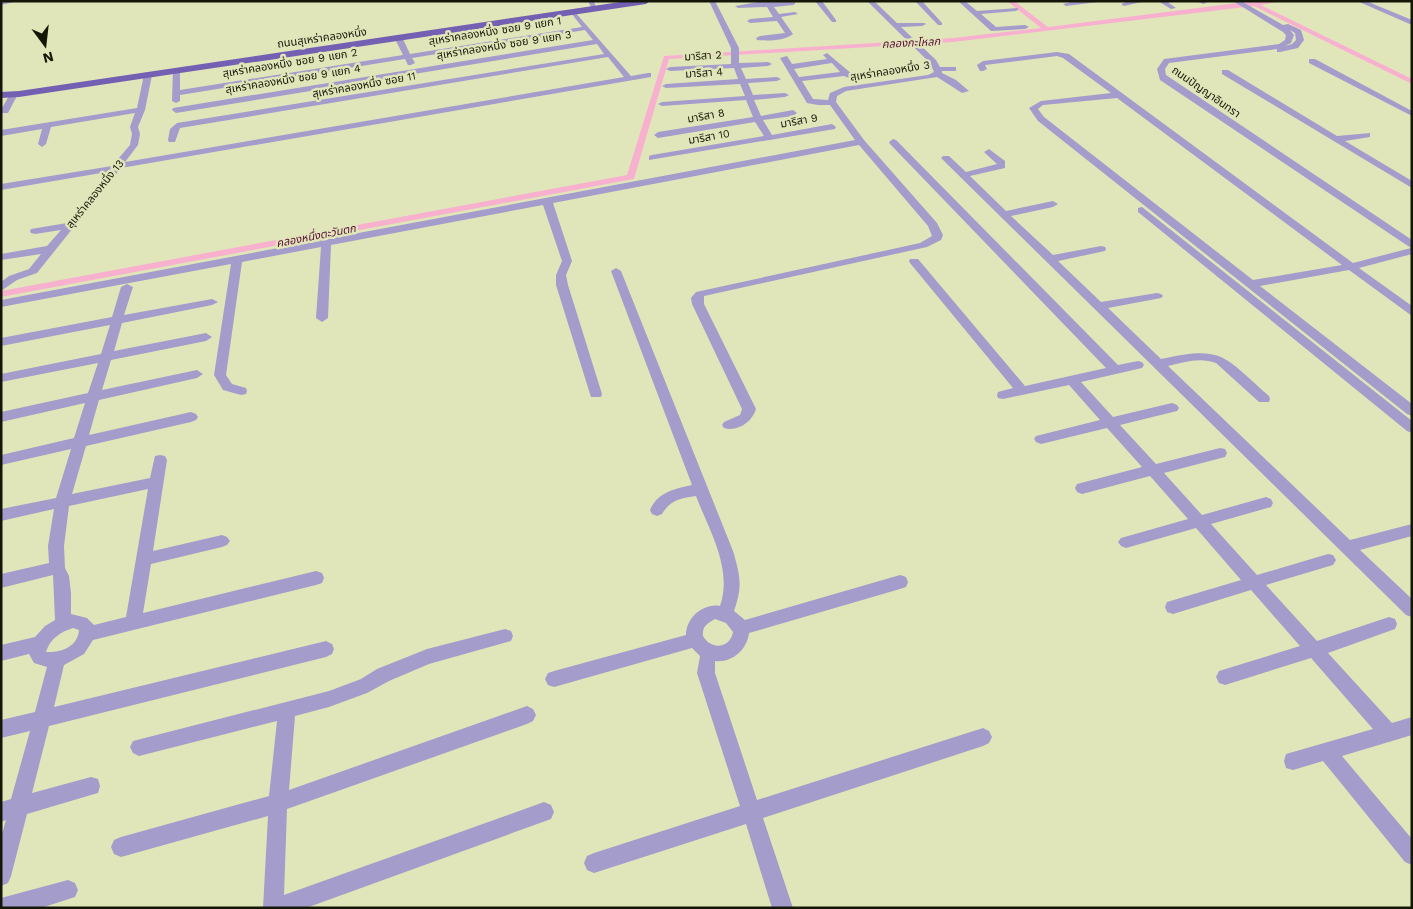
<svg xmlns="http://www.w3.org/2000/svg" width="1413" height="909" font-family="'Work Sans','Noto Sans Thai',sans-serif">
	<style>
		.lines { fill: none; stroke-linecap: round; stroke-linejoin: round }
		.canal { fill: #f7b1ce; fill-rule: evenodd }
		.minor { fill: #a49cca; fill-rule: evenodd }
		.major { fill: #7360b2; fill-rule: evenodd }
		.labels { text-anchor: middle; dominant-baseline: central; stroke-width: 5; stroke-linejoin: round; paint-order: stroke }
		.far-street-label { font-size: 11px; fill: #141606; stroke: #e1e6ba }
		.far-water-label { font-size: 11px; font-style: italic; fill: #590a36; stroke: #e1e6ba }
	</style>
	<rect width="100%" height="100%" fill="#e1e6ba"/>
	<g class="lines">
		<!-- canal -->
		<path class="canal" d="M1007,1h7l34,26 205,-26h28l-20,4 151,74v5l-158,-78 -301,36 -284,17 -35,120 -633,118v-6l626,-116 37,-119 289,-18 88,-10z"/>
		<!-- minor -->
		<path class="minor" d="M1,1h17l-17,4z
			M588,1h6l3,10h-4z
			M709,1h6l24,47v15l29,-1 4,2 -4,2 -27,2 5,11 31,-2 4,2 -4,2 -29,2 5,12 32,-2 4,2 -4,2 -31,3 7,16 32,-6 4,3 -4,3 -30,4 9,15 60,-11 4,3 -1,2 -186,31v-4l3,-1 112,-19 -9,-14 -97,16 -4,-3 4,-3 95,-15 -7,-17 -84,6 -4,-2 4,-2 83,-6 -5,-12 -74,4 -4,-2 4,-2 72,-5 -4,-11 -64,3 -4,-2 4,-2 61,-3v-16z
			M764,1l31,1v2l-2,1 -19,2 5,7 16,-2 3,2 -17,3 12,17c-9,7 -25,7 -36,6l-1,-2 4,-2 25,-3 -8,-12 -27,2 -3,-2 3,-2 23,-2 -6,-10 -29,1 -3,-2z
			M815,1h7l14,19v2h-4z
			M867,1h7l23,22h27l2,1 -4,2 -21,1 35,33 4,7h16v4h-14v2l14,7 13,11 -7,2 -25,-16 -91,14 -9,5 -1,6 28,38 73,83 6,12 -2,5 -14,7 -223,49v8l52,105c-4,13 -18,23 -32,19l-2,-3 2,-3 16,-7 2,-6 -50,-105 -1,-6 5,-6 224,-49 12,-7 -4,-10 -69,-81 -306,58 19,58 -6,14 2,10 34,109 -1,3h-10l-1,-3 -34,-109v-10l6,-14 -19,-56 -212,40 -3,73 -6,4 -6,-4 5,-71 -79,15 -16,113 6,9 14,4 1,3 -1,3 -5,1 -18,-5 -9,-15 17,-111 -230,43v-7l854,-160 -25,-35h-12l-11,-2 -27,-45 7,-2 5,8 35,-5 -4,-4 4,-2 25,21 1,2 -4,2 -5,-2 -42,5 11,18 15,1 2,-7 14,-6 84,-12 6,-3 -4,-9zM832,63l8,9 -41,5 -5,-8z
			M915,1h7l20,22v2h-4z
			M958,1h7l12,10 41,-3v2l-2,1 -35,3 15,13 29,-2 4,2 -4,2 -34,2z
			M1075,1h31l-40,5 -3,-2z
			M1129,1h17l-22,5 -3,-2z
			M1158,1h8l10,7 -5,1z
			M1195,1h12v1l-3,2z
			M1233,1h8l42,24 5,-1 13,6 3,10 -6,8 -18,4h-3v-3l-108,14 -4,6 1,6 246,165v14l-53,14 53,38v10l-63,-46 -89,16 152,118v12l-5,-2 -369,-293 -9,-13 12,-7 70,-8 -48,-35 -6,-2 -72,9 2,4 -4,2h-3l-3,-6 6,-4 74,-9 12,2 284,209 58,-15 -251,-168 -3,-11 7,-10 115,-15 6,-4 1,-5 -3,-3zM1290,30l5,3 1,7 -4,4 -7,2 6,-3 3,-8zM1117,98l225,167 -89,15 -209,-163 -6,-8 5,-4z
			M1357,1h9l46,19v5z
			M574,11l57,65 17,-3h3v4l-530,91 -84,105 -20,7 -16,11v-9l8,-6 20,-7 12,-15 -40,6v-6l46,-8 14,-16 -26,4 -4,-1 -1,-2 1,-2 36,-6 40,-51 -106,18v-6l111,-18 18,-21 2,-11 -2,-7 5,-14 -84,14 -5,17 -4,3 -4,-3 4,-15 -41,7v-6l136,-22 7,-33 4,-2 4,2 -7,35 -7,17 2,7 -2,11 -13,17 499,-85 -16,-20 -428,71 -5,14h-6l-1,-2 2,-11 7,-6 427,-69 -7,-10 -421,69 -4,-3 1,-2 420,-68 -8,-10 -173,28 3,5 -4,2h-3l-3,-6 -225,36v6l-4,2 -4,-2 1,-32 7,2v19l223,-35 -8,-16 4,-2 4,2 7,15 172,-27 -11,-14z
			M1309,59h6l97,52v5l-103,-53z
			M1222,70h6l109,66 33,-3v4l-25,4 67,40v7l-190,-114z
			M11,92l7,2 -10,19h-6l-1,-3z
			M893,139l3,1 222,225 20,-4 4,1 2,3 -2,3 -61,14 32,35 59,-14 5,2 2,3 -2,3 -57,14 36,39 64,-16 5,1 2,4 -2,4 -61,16 38,42 64,-18 5,2 2,4 -2,4 -60,17 46,51 71,-21 5,1 3,5 -3,5 -67,20 51,56 72,-24 6,2 2,5 -2,5 -67,24 64,70 20,-6v18l-70,21 70,83v26l-7,-3 -82,-101 -30,9 -7,-2 -2,-7 2,-7 87,-25 -62,-71 -86,27 -6,-2 -3,-6 3,-6 81,-25 -49,-56 -78,24 -6,-2 -2,-5 2,-5 74,-22 -45,-52 -70,20 -5,-2 -3,-4 3,-4 67,-19 -38,-43 -68,18 -5,-2 -2,-4 2,-4 65,-17 -35,-39 -66,16 -5,-2 -2,-3 2,-3 64,-16 -31,-35 -66,14 -5,-1 -1,-3 1,-3 15,-4 -103,-125 -1,-2 1,-2h8l107,127 81,-18 -216,-224 -1,-2z
			M989,149l16,12v7l-35,8 36,35 47,-10 5,3 -5,3 -42,9 42,39 48,-9 4,1 1,2 -1,2 -47,10 43,41 56,-9 4,1 2,2 -2,2 -53,10 53,51c63,-14 62,-3 108,37l1,3 -1,3h-10l-43,-39c-16,-6 -32,-1 -48,3l182,174 62,-16v12l-52,14 52,49v18l-6,-2 -465,-457 2,-2h6l17,16 31,-8 -13,-12z
			M1142,207l270,214v12l-5,-2 -269,-219v-4z
			M616,268l5,3 112,280c7,24 10,35 1,60l11,9 155,-45 6,2 2,5 -2,5 -6,2 -151,44c-2,17 -17,30 -34,28v12l42,127 226,-72 6,3 3,6 -3,6 -6,3 -220,72 30,90h-21l-26,-84 -152,49 -7,-3 -3,-7 3,-7 7,-3 146,-47 -43,-133 3,-17 -8,-8 -138,39 -6,-2 -3,-6 3,-6 6,-2 132,-36c0,-17 17,-32 34,-29 13,-37 -11,-76 -24,-110 -15,2 -26,4 -34,18l-5,2 -5,-2 -2,-4c8,-18 24,-21 42,-25l-81,-214zM715,619l11,4 7,9c-3,17 -22,18 -30,4 -1,-10 4,-12 12,-17z
			M127,284l6,3 -9,28 88,-16 6,3 -6,3 -90,18 -8,28 92,-18 6,4 -6,4 -95,19 -9,30 95,-20 6,4 -6,4 -98,22 -10,35 102,-23 5,2 2,3 -2,3 -5,2 -105,24 -14,48 78,-16 5,-22 5,-1 5,1 2,4 -14,91 69,-16 5,2 3,4 -3,4 -5,2 -71,17 -8,49 173,-42 6,2 2,5 -2,5 -6,2 -223,55 -9,14 -20,11 -10,42 272,-66 6,3 2,5 -2,5 -6,3 -277,69 -17,67 59,-16 7,2 2,7 -2,7 -7,2 -64,19 -16,62 -3,7 -7,3v-49l5,-17 -5,2v-20l10,-3 19,-68 -29,7v-18l34,-8 12,-45 -13,-4 -5,-9 -28,7v-16l34,-8 10,-11 10,-6 -2,-45 -52,13v-14l48,-11 -1,-17 6,-37 -53,12v-12l55,-11 15,-49 -70,16v-10l73,-17 11,-35 -84,19v-10l87,-19 10,-30 -97,19v-8l100,-20 9,-29 -109,21v-8l111,-21 9,-30zM148,489l-22,128 -32,8 -7,-7 -16,-4v-21l-2,-17 -4,-8 -1,-22 5,-40zM73,628l6,2c-1,17 -19,23 -33,22 4,-13 14,-20 27,-24z
			M505,629l6,2 2,5 -2,5 -82,23 -40,17 -22,12 -38,14 -34,9 -6,74 238,-84 6,3 3,6 -3,6 -6,3 -240,85 -3,86 260,-93 7,3 3,7 -3,7 -245,89h-43l5,-92 -147,41 -7,-3 -3,-7 3,-7 7,-3 148,-41 8,-75 -138,35 -6,-3 -3,-6 3,-6 196,-50 32,-12 16,-10 50,-20z
			M68,880l7,3 3,7 -3,7 -34,11h-40v-10z"/>
		<!-- major -->
		<path class="major" d="M627,1h23l-4,3 -627,93 -18,1v-6l18,-1z"/>
	</g>
	<g class="labels">
		<!-- far-street labels -->
		<g class="far-street-label">
			<text transform="translate(495 31) rotate(-9)">สุเหร่าคลองหนึ่ง ซอย 9 แยก 1</text>
			<text transform="translate(322 38) rotate(-8)">ถนนสุเหร่าคลองหนึ่ง</text>
			<text transform="translate(504 45) rotate(-9)">สุเหร่าคลองหนึ่ง ซอย 9 แยก 3</text>
			<text transform="translate(703 56) rotate(-3)">มาริสา 2</text>
			<text transform="translate(290 63) rotate(-9)">สุเหร่าคลองหนึ่ง ซอย 9 แยก 2</text>
			<text transform="translate(890 71) rotate(-9)">สุเหร่าคลองหนึ่ง 3</text>
			<text transform="translate(704 73) rotate(-4)">มาริสา 4</text>
			<text transform="translate(293 79) rotate(-9)">สุเหร่าคลองหนึ่ง ซอย 9 แยก 4</text>
			<text transform="translate(364 85) rotate(-10)">สุเหร่าคลองหนึ่ง ซอย 11</text>
			<text transform="translate(1206 92) rotate(35)">ถนนปัญญาอินทรา</text>
			<text transform="translate(706 116) rotate(-10)">มาริสา 8</text>
			<text transform="translate(799 121) rotate(-10)">มาริสา 9</text>
			<text transform="translate(709 137) rotate(-10)">มาริสา 10</text>
			<text transform="translate(95 194) rotate(-51)">สุเหร่าคลองหนึ่ง 13</text>
		</g>
		<!-- far-water labels -->
		<g class="far-water-label">
			<text transform="translate(911 43) rotate(-3)">คลองกะโหลก</text>
			<text transform="translate(316 236) rotate(-11)">คลองหนึ่งตะวันตก</text>
		</g>
	</g>
	<!-- border -->
	<rect width="1413" height="909" fill="none" stroke="#141606" stroke-width="5"/>
	<!-- north arrow -->
	<g transform="translate(45 45) rotate(165)" stroke="#e1e6ba" stroke-width="4" paint-order="stroke">
	<path d="M0-4L9 19L0 12L-9 19Z" fill="#141606"/>
	<text y="-8" font-size="14" font-weight="bold" text-anchor="middle" fill="#141606">N</text>
	</g>
</svg>
